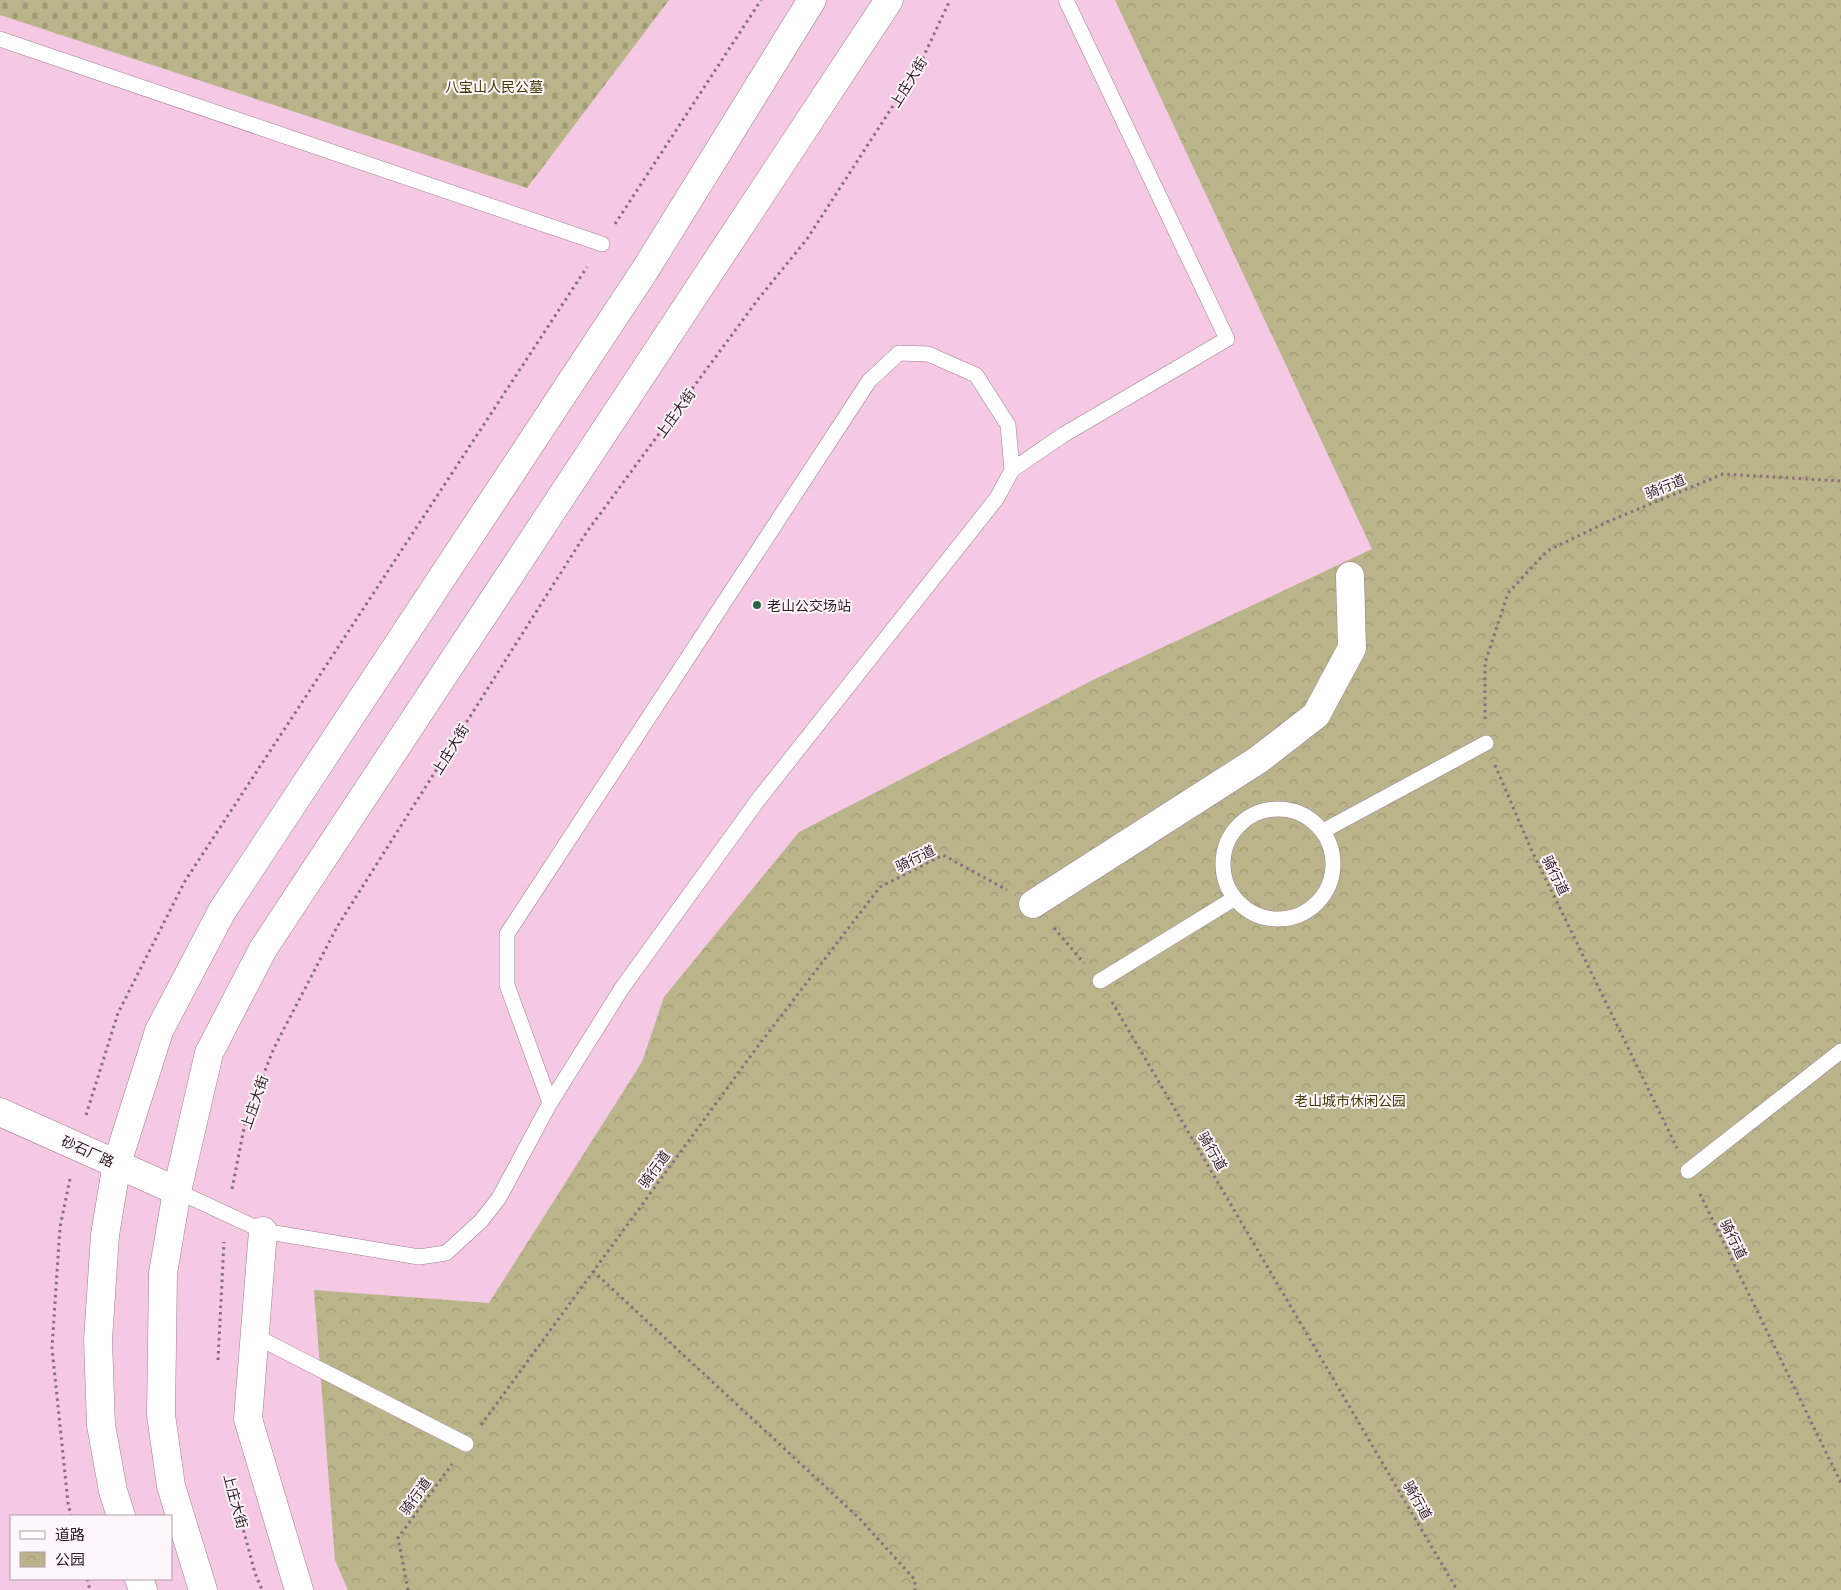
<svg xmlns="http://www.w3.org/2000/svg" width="1841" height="1590" font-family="'Noto Sans','Noto Sans SC',sans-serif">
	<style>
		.cemetery { fill: url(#cemetery-stones) }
		.park { fill: url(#park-crowns) }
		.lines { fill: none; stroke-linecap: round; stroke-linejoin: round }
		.lane-casing { stroke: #a37a93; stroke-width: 16 }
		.street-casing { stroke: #a37a93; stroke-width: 29 }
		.secondary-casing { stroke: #a37a93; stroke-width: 29 }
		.primary-casing { stroke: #a37a93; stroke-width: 29 }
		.path { stroke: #896c7d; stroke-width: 3; stroke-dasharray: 2.5 4; stroke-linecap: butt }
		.lane { stroke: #fff; stroke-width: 15 }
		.street { stroke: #fff; stroke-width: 28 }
		.secondary { stroke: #fff; stroke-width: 28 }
		.primary { stroke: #fff; stroke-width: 28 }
		.poi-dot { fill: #2c634a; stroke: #fff6fb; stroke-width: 2 }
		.labels { text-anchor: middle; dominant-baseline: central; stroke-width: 4; stroke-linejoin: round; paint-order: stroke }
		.street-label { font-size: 14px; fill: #281922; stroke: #fff6fb }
		.park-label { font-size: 14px; fill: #423c04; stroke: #fff6fb }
		.poi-label { font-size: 14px; fill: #281922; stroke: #fff6fb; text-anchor: start }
	</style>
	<defs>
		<pattern id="cemetery-stones" width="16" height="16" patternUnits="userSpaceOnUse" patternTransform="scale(1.25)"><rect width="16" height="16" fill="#b9b489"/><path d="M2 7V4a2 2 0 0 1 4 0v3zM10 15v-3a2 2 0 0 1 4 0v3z" fill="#9f9a76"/></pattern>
		<pattern id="park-crowns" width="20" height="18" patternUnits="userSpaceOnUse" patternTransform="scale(1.25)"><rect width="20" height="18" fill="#b9b489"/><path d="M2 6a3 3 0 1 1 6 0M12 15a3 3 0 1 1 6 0" fill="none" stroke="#9f9a76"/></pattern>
	</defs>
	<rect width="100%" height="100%" fill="#f5c9e3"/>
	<!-- cemetery -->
	<path class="cemetery" d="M0,0h669l-142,188 -527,-173z"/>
	<!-- park -->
	<path class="park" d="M1115,0h726v1590h-1493l-13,-30 -21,-270 175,13 153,-241 22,-65 135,-165 294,-152 279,-131z"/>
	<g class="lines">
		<!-- lane casing -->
		<g class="lane-casing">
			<path id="lane" d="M0,39l602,205
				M1223 864a55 55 0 1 1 110 0a55 55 0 1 1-110 0Z
				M1323,831l163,-88
				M1100,981l135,-83
				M550,1103l-43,-118v-51l362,-553 30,-28 29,1 48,21 32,50 4,45
				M1688,1171l153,-120
				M177,1191l86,40 156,26 27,-4 35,-32 18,-23 51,-95 72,-115 136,-188 239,-302 15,-28 51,-35 164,-96 -161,-339
				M255,1336l211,108"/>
		</g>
		<!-- street casing -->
		<g class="street-casing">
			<path id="street" d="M1033,904l225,-144 58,-45 36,-67 -2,-72
				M263,1231l-15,188 51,171"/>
		</g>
		<!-- secondary casing -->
		<g class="secondary-casing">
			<path id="secondary" d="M0,1112l177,79"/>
		</g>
		<!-- primary casing -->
		<g class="primary-casing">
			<path id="primary" d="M121,1516l-8,-25 -12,-66 -3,-85 7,-105 12,-72 42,-132 63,-120 423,-641 167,-270
				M139,1579l4,11
				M203,1590l-32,-104 -10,-71 2,-142 14,-82 32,-138 54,-104 626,-949"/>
		</g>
		<!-- path -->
		<path class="path" d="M615,224l146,-224
			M1485,719v-56l23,-70 39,-42 60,-29 116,-48 118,7
			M1495,765l36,84 146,299
			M1054,928l30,35
			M1112,1002l345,588
			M86,1115l32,-102 67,-132 402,-614
			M70,1179l-10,48 -8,121 16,155 3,13
			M232,1189l14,-71 28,-70 63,-121 249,-394 173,-235 48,-59 113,-175 30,-64
			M1700,1194l141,289
			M593,1271l266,247 56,62v10
			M218,1360l6,-118
			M481,1425l274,-375 125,-163 63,-32 64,35
			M230,1480l25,93 7,17
			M87,1579l3,11
			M408,1590l-10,-52 54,-74"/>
		<!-- lane -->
		<use href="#lane" class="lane"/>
		<!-- street -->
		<use href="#street" class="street"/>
		<!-- secondary -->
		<use href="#secondary" class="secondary"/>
		<!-- primary -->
		<use href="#primary" class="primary"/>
	</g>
	<!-- markers -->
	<circle class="poi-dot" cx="757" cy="605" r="5"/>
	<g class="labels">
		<!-- street labels -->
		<g class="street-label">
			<text transform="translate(908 82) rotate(-58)">上庄大街</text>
			<text transform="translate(675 413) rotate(-54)">上庄大街</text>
			<text transform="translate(1665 486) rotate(-22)">骑行道</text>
			<text transform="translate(450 749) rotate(-58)">上庄大街</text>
			<text transform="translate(915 858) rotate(-26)">骑行道</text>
			<text transform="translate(1556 875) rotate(64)">骑行道</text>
			<text transform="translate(254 1102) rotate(-71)">上庄大街</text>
			<text transform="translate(88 1151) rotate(24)">砂石厂路</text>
			<text transform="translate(1213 1151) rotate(60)">骑行道</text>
			<text transform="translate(654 1169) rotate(-54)">骑行道</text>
			<text transform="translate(1734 1239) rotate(64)">骑行道</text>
			<text transform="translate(415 1496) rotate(-54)">骑行道</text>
			<text transform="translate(1418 1500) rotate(60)">骑行道</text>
			<text transform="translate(236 1501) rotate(75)">上庄大街</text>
		</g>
		<!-- park labels -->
		<g class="park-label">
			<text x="494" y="86">八宝山人民公墓</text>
			<text x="1350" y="1100">老山城市休闲公园</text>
		</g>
		<!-- poi labels -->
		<g class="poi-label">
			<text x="767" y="605">老山公交场站</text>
		</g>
	</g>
	<!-- legend -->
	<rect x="10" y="1515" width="162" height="65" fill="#fff6fb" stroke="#a99ea4"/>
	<rect x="20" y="1531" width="25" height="8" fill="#ffffff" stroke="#a99ea4"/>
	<text x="55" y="1540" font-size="15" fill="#281922">道路</text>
	<rect x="20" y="1552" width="25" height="15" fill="url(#park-crowns)" stroke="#a99ea4"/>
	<text x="55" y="1565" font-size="15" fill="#281922">公园</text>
</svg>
